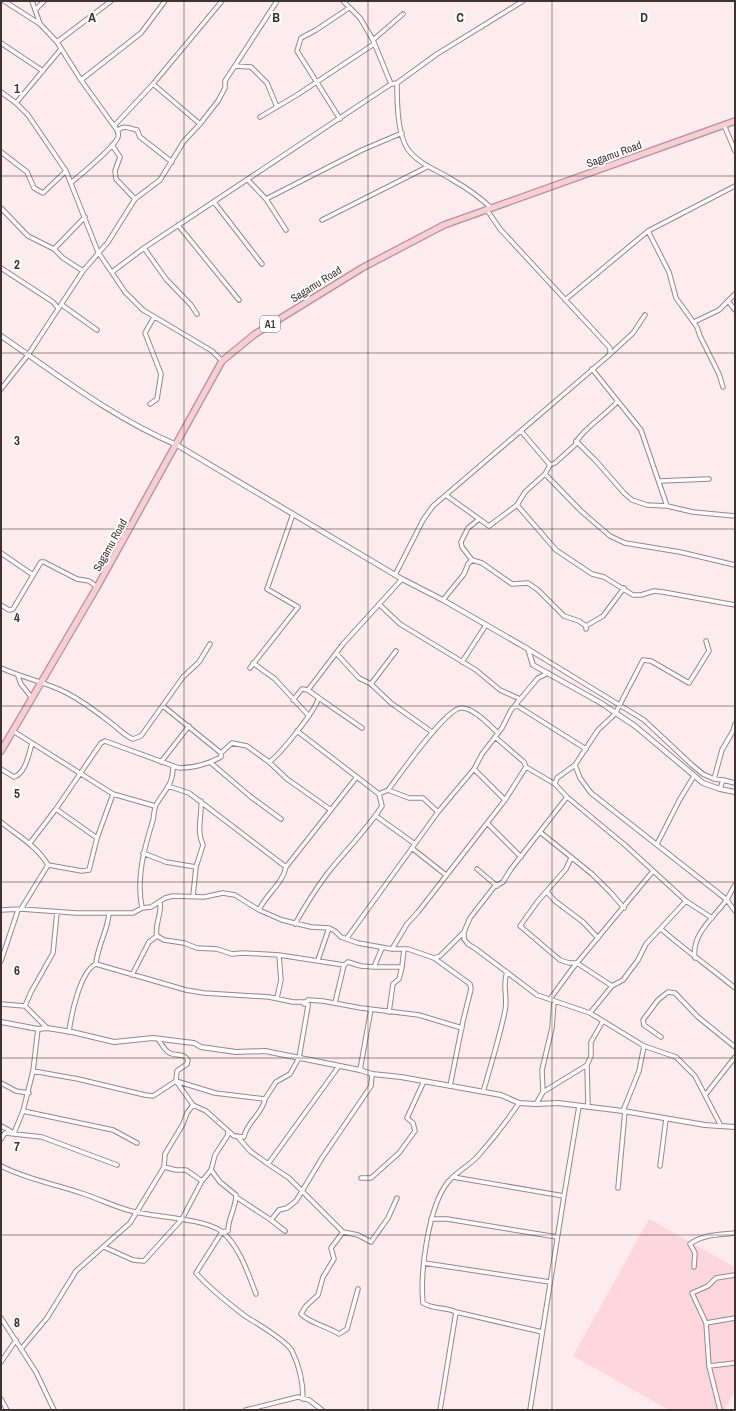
<svg xmlns="http://www.w3.org/2000/svg" width="736" height="1411" font-family="'Archivo Narrow',sans-serif">
	<style>
		.green { fill: #fed7de }
		.lines { fill: none; stroke-linecap: round; stroke-linejoin: round }
		.minor-casing { stroke: #9c8388; stroke-width: 5.5 }
		.tertiary-casing { stroke: #9c8388; stroke-width: 6 }
		.trunk-casing { stroke: #b68f97; stroke-width: 8 }
		.minor { stroke: #fff; stroke-width: 3.5 }
		.tertiary { stroke: #fff; stroke-width: 4 }
		.trunk { stroke: #f8ced6; stroke-width: 5.5 }
		.grid { fill: none; stroke: #3d3234; stroke-width: 1; stroke-opacity: 0.55 }
		.labels { text-anchor: middle; dominant-baseline: central; stroke-width: 4; stroke-linejoin: round; paint-order: stroke }
		.shield { fill: #fff; stroke: #777071; stroke-width: 1 }
		.shield-label { font-size: 10px; font-weight: bold; fill: #3d3234 }
		.street-label { font-size: 11px; fill: #3d3234; stroke: #fff }
		.grid-label { font-size: 13px; text-anchor: middle; font-weight: bold; fill: #3d3234; stroke: #fff; stroke-width: 4; stroke-linejoin: round; paint-order: stroke }
	</style>
	<rect width="100%" height="100%" fill="#fdecef"/>
	<!-- green -->
	<path class="green" d="M649,1219l86,48v124l-11,19h-55l-96,-54z"/>
	<g class="lines">
		<!-- minor casing -->
		<g class="minor-casing">
			<path id="minor" d="M4,1l36,23
				M32,1l8,23 17,18 24,38 33,46
				M343,1l17,17 13,22 18,44
				M36,9l8,-8
				M373,40l30,-26
				M57,42l54,-41
				M1,43l42,28
				M235,66l16,1 16,16 10,24
				M81,80l60,-47 24,-32
				M397,83c0,18 0,55 13,69 11,13 27,18 41,27 14,8 29,18 40,29
				M153,84l47,40
				M1,92l15,11 12,12 38,56 32,81 27,40 18,18 69,41 10,10
				M16,103l45,-54
				M260,117l37,-22 77,-51
				M340,119l-43,-68 4,-13 15,-8 33,-22
				M724,125l11,26
				M118,130c6,-5 11,-2 19,0l3,7 32,25
				M112,145l8,12 -5,14 1,8 19,20
				M1,152l26,20 7,16 9,5 23,-22
				M248,180l18,19 20,31
				M72,182c9,-8 43,-35 46,-45 1,-4 -1,-8 -4,-11l39,-42 69,-83
				M266,199l96,-49 40,-17
				M214,202l48,62
				M1,208l27,28 26,13 9,9 20,13
				M487,210l13,19 110,119v5
				M322,220l105,-53
				M178,225l61,75
				M648,231l21,41 7,26 21,29 3,9 19,38 4,13
				M144,248l22,31 25,26 6,9
				M54,249l31,-32
				M1,268l52,34 5,6
				M112,272l32,-24 247,-164 6,-1 40,-29 86,-53
				M565,300l83,-69 87,-45
				M728,301l7,9
				M62,305l35,25
				M694,322l25,-12 16,-16
				M592,369l49,61 26,76
				M1,389l27,-34 55,-84 25,-29 27,-43 25,-19 24,-39 16,-17 18,-23 7,-13v-7l52,-80
				M150,404l7,-5 4,-25 -16,-41 9,-16
				M576,441l20,20 28,32 8,7 15,5 20,1 26,6 42,4
				M550,465l5,-2 20,-18c4,-13 32,-31 42,-43
				M545,474l36,37 29,25 15,7 55,9 55,13
				M659,481l50,-2
				M447,496l42,30 28,-21 8,-13 20,-18 5,-9 -29,-34
				M517,505l39,45 36,24 12,3 29,18h8l13,-4 9,1 72,13
				M1,553l32,22
				M472,560l-10,-13 -1,-5 7,-14 10,-8
				M395,575l28,-55 10,-14 174,-149 26,-24 12,-18
				M443,600l21,-26 4,-10 4,-4 10,3 30,21 16,-1 10,7 26,26 15,5 7,5
				M1,605l8,5 4,-1 28,-47h3l33,17 12,2 8,6
				M380,605l20,19 76,46 24,20 20,9
				M586,629v-3l17,-10 21,-28
				M706,641l3,10 -20,32 -38,-22 -8,-1 -28,54 -17,16 -23,35 -18,13 -2,6 12,13 -56,72 -8,13 -9,5 -24,31 -6,14v7l4,5 8,5 61,46 53,18 54,33 32,11 19,19 26,50
				M528,649l116,71 48,45 11,9 11,5
				M336,653l23,25 12,6 20,19 41,29
				M462,662l24,-37
				M253,663l22,16 34,37
				M1,668c22,10 45,14 66,25 15,8 30,19 44,30 7,5 14,13 22,16l8,-3 42,-59 16,-15 11,-18
				M250,668l48,-61 -31,-18 26,-75
				M18,676l3,8 11,14
				M371,684l25,-33
				M293,700l9,-11 6,1
				M516,705l70,44
				M163,706l58,47
				M362,728c-18,-13 -37,-25 -54,-38l35,-46 59,-65
				M13,731l100,63 42,12
				M161,762l28,-36
				M269,762c10,-6 47,-52 49,-63
				M211,763l40,34 30,22
				M575,765l5,13 11,15 126,99 10,8 8,11
				M526,767l29,17
				M1,769l13,8c12,-4 15,-24 18,-34
				M474,769l31,31
				M723,780l-9,-1 8,-29 11,-19 2,-7
				M168,786l21,7 97,74
				M720,789l3,-9 12,3
				M388,790l21,8h14l15,14
				M379,794l9,-4c11,-14 59,-84 74,-82 13,1 26,16 35,24
				M567,797l58,48 61,56 26,17
				M56,809l41,29
				M376,816l39,28
				M1,822c17,14 36,24 47,43l-27,44
				M487,823l34,34
				M540,832l52,42 20,20 12,14
				M30,843l26,-34 45,-66 4,-2 74,27c14,0 29,-4 42,-11v-4l11,-10 15,3 22,16 18,17 44,31
				M657,844l23,-45 14,-23
				M413,849l33,26
				M143,853l23,9 30,5
				M571,858l-5,11 -28,32 -18,25 40,34 9,3h8l35,23
				M48,865l34,6 7,-1 8,-32 16,-44
				M477,869l20,17
				M547,892l8,9 28,21 15,16
				M193,896l3,-29 7,-22c-7,-15 -1,-27 -2,-44
				M160,903c2,11 -6,22 -3,33l7,4 20,3 13,5 20,1 15,5 11,-1 36,2 65,10 4,-3 13,4 13,1 8,-19
				M142,908c-6,-30 2,-59 11,-88 1,-5 1,-11 3,-15 9,-16 17,-19 17,-39
				M1,910l20,-1 55,4h57l9,-5 9,-1 14,-9 8,-2 31,1 19,-4 12,2 24,15 23,10 29,7 18,1 6,3 6,6 17,6 34,6h16l26,9
				M259,910c7,-16 23,-25 27,-43l70,-89
				M295,924c10,-18 20,-34 32,-50 18,-23 39,-43 55,-68l-3,-12 -82,-63
				M661,929c24,21 50,39 74,59
				M347,938l91,-126 36,-43 8,-15 20,-26 9,-18 27,-32 10,-5
				M392,949l15,-25 11,-12 87,-112 21,-33 -2,-5 -29,-25
				M695,958c-4,-23 18,-40 30,-56 4,-5 6,-11 10,-17
				M318,960l11,-32
				M1,961l17,-51
				M96,964l90,26 18,3 65,4 24,5h12l-1,2h4v2l-9,52 -9,16 -14,8 -11,17
				M96,964c1,-18 12,-33 13,-51
				M374,967h28l2,-18
				M132,975l17,-33 8,-6
				M277,998l4,-18 -2,-25
				M550,999l22,-30 81,-98
				M305,1003l3,-3 15,1 38,7 58,7 43,13
				M335,1003l9,-38
				M1,1004l24,2
				M389,1012l4,-28 6,-5 3,-12
				M590,1013l22,-27 11,-6 15,-20 8,-16 40,-43
				M47,1028l-22,-22 6,-14 22,-39 4,-41
				M38,1029l-5,42 45,8 67,16 8,1 23,-15 39,12 50,6c-3,16 -18,22 -21,38l-10,-1 -28,-25 -13,-6 -17,-24 1,-10 10,-7 1,-4c-5,-8 -13,-3 -20,-8 -4,-3 -7,-9 -10,-13
				M69,1032c2,-16 11,-61 27,-68
				M661,1037l-17,-12 -1,-5 15,-20 10,-8 7,1 23,24 37,30
				M587,1065l1,42
				M360,1070l11,-61
				M33,1071l-10,40 90,19 24,13
				M1,1083l15,8 13,2
				M450,1086l13,-65 8,-32 -1,-5 -36,-26 6,-2 24,-24
				M483,1092c8,-27 16,-53 22,-81 3,-13 -3,-26 2,-39
				M543,1092l-1,-22 10,-42 2,-27
				M706,1094l29,-37
				M536,1104l7,-12 44,-27 4,-9v-14l12,-21
				M623,1111l16,-40 5,-25
				M1,1126l13,7 9,-22
				M237,1136l13,15 18,13 71,-98
				M1,1139l4,-6 37,4 75,28
				M268,1164l21,14 54,54 -12,16 3,11 -11,18 -5,18 -12,11 -5,8c10,10 26,12 38,20l8,-5 11,-40
				M1,1166c27,14 55,18 83,28 18,6 33,14 51,18 22,5 70,7 86,19 18,14 27,42 35,63
				M660,1166l6,-47
				M164,1167l12,3h10l16,11
				M211,1170l9,12 16,13c0,13 -8,23 -8,36l-6,1 -26,41c14,16 32,30 49,43 11,7 41,24 47,35 7,14 11,32 11,48
				M453,1177l111,19
				M361,1178h10l28,-25 16,-22 -2,-8 -6,-5 17,-37
				M618,1188l7,-77
				M236,1197l35,23 14,11
				M431,1219h16l110,18
				M271,1220l8,-10 8,-2 9,-7 26,-43 49,-72 1,-12
				M343,1232l15,3 13,7 17,-24 9,-20
				M104,1247l29,13 11,1 38,-42 20,-38 9,-11 4,-15 13,-20v-4
				M424,1263l126,19
				M694,1267l1,-14 -5,-9c13,-10 30,-9 45,-11
				M456,1312l86,20
				M1,1318l35,54 18,38
				M706,1323l-14,-30 16,-7 8,-8 19,-3
				M21,1349l26,-31 29,-47 54,-48 34,-56 1,-13 18,-30 4,-11 6,-8
				M1,1362l15,-22
				M709,1366l-3,-43 29,-5
				M1,1399l6,11
				M246,1410l52,-13 11,3 13,10
				M440,1410l16,-98c-13,-6 -22,-2 -33,-9 -3,-31 5,-96 25,-121 8,-10 21,-16 30,-26 14,-16 29,-35 41,-53
				M530,1410l34,-214 15,-90
				M720,1410l-11,-44 26,-3"/>
		</g>
		<!-- tertiary casing -->
		<g class="tertiary-casing">
			<path id="tertiary" d="M1,336c57,39 112,82 176,109l225,134 41,21 85,49 5,16 68,38 34,23 68,57 17,6 15,3
				M1,1022l37,7 9,-1 25,4 42,10 39,-4 32,4 9,1 7,4 35,5 29,-1 95,19 12,4 29,3 100,18 18,8 17,1 22,-1 65,8 82,14 30,2"/>
		</g>
		<!-- trunk casing -->
		<g class="trunk-casing">
			<path id="trunk" d="M1,751l96,-164 125,-226 33,-27 107,-66 82,-43 291,-104"/>
		</g>
		<!-- minor -->
		<use href="#minor" class="minor"/>
		<!-- tertiary -->
		<use href="#tertiary" class="tertiary"/>
		<!-- trunk -->
		<use href="#trunk" class="trunk"/>
	</g>
	<!-- grid -->
	<path class="grid" d="M184,1v1409M368,1v1409M552,1v1409M1,176h734M1,353h734M1,529h734M1,706h734M1,882h734M1,1058h734M1,1235h734"/>
	<g class="labels">
		<!-- shield labels -->
		<rect class="shield" x="260" y="316" width="20" height="16" rx="3"/>
		<g class="shield-label">
			<text x="270" y="324">A1</text>
		</g>
		<!-- street labels -->
		<g class="street-label">
			<text transform="translate(614 154) rotate(-20)">Sagamu Road</text>
			<text transform="translate(316 284) rotate(-32)">Sagamu Road</text>
			<text transform="translate(110 545) rotate(-61)">Sagamu Road</text>
		</g>
	</g>
	<g class="grid-label">
		<text x="92" y="22">A</text>
		<text x="276" y="22">B</text>
		<text x="460" y="22">C</text>
		<text x="644" y="22">D</text>
		<text x="17" y="93">1</text>
		<text x="17" y="269">2</text>
		<text x="17" y="445">3</text>
		<text x="17" y="622">4</text>
		<text x="17" y="798">5</text>
		<text x="17" y="975">6</text>
		<text x="17" y="1151">7</text>
		<text x="17" y="1327">8</text>
	</g>
	<!-- border -->
	<rect width="736" height="1411" fill="none" stroke="#3d3234" stroke-width="4"/>
</svg>
